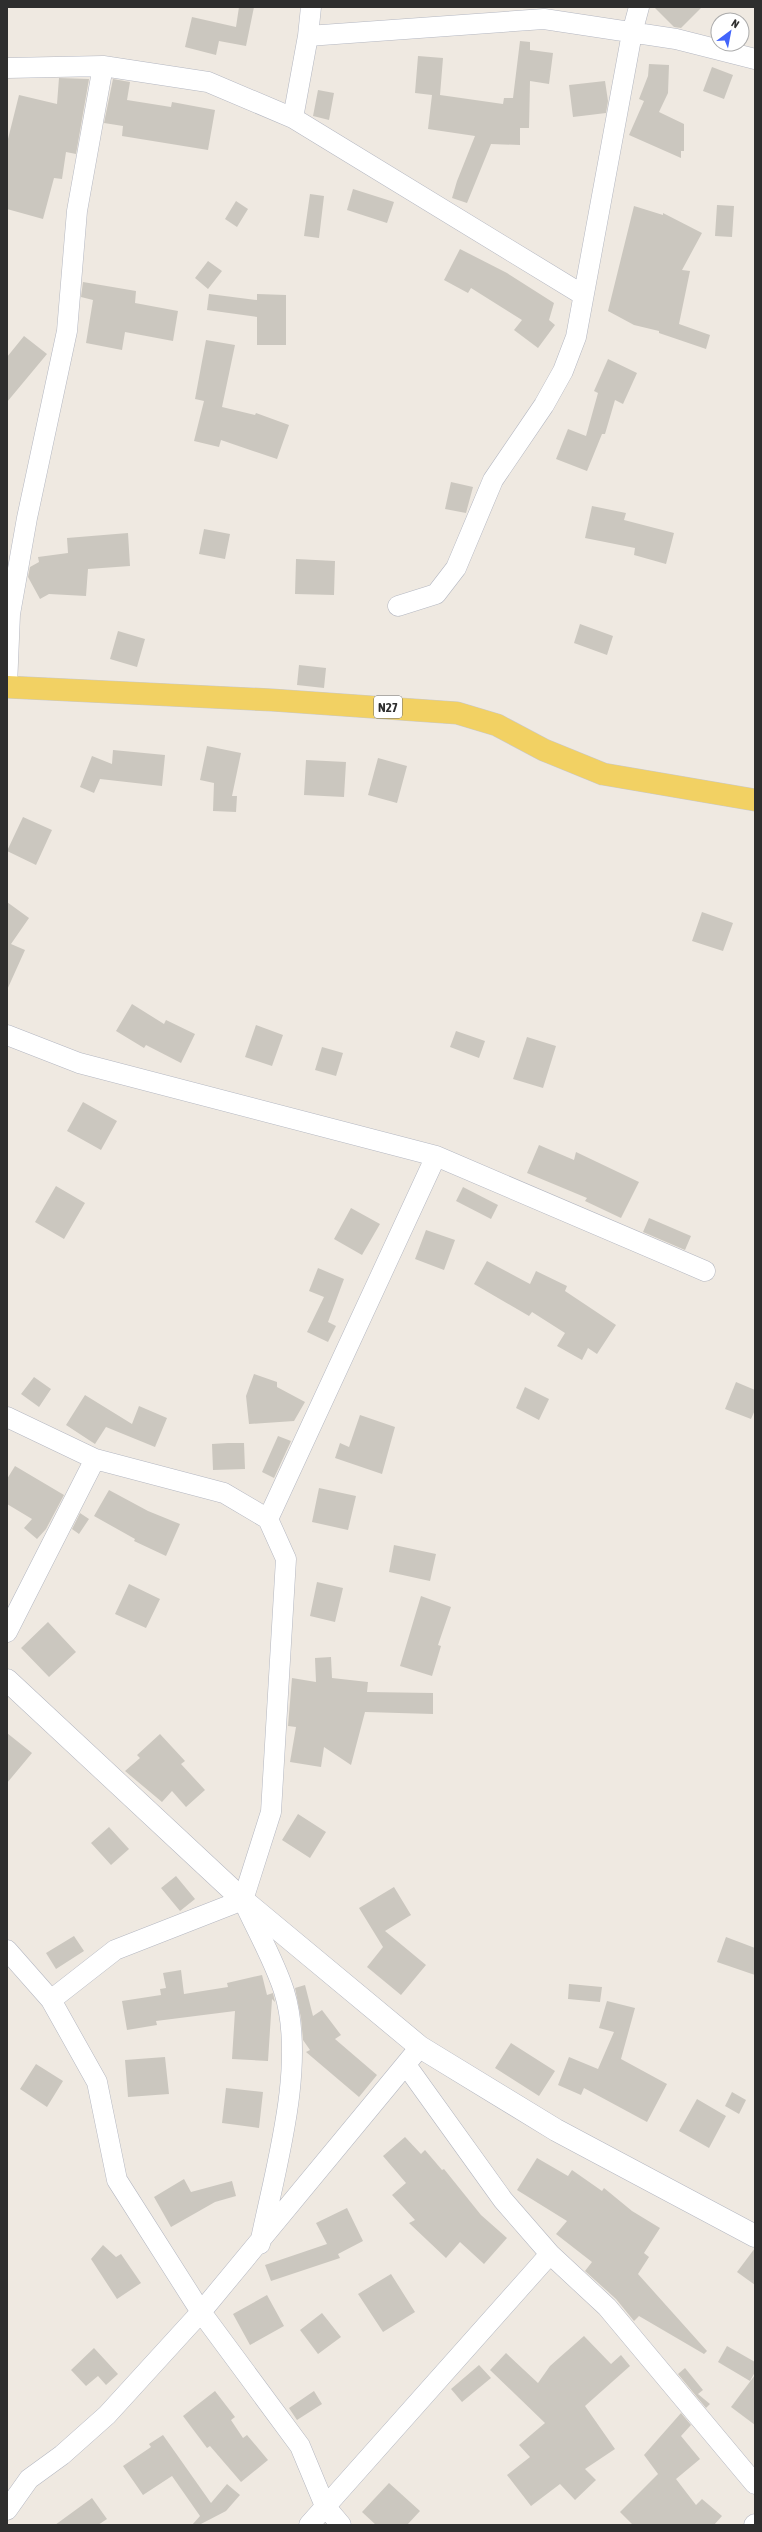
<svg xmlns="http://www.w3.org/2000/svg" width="762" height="2532" font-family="'Asap Condensed',sans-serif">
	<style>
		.building { fill: #cbc7bf }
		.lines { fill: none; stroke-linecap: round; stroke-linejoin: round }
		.street-casing { stroke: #b4b7c1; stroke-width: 21 }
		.secondary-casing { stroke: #b4b7c1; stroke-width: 23 }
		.primary-casing { stroke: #c9c9c9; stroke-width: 23 }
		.street { stroke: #fff; stroke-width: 20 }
		.secondary { stroke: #fff; stroke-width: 22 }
		.primary { stroke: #f2d163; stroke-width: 22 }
		.labels { text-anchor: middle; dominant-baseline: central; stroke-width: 3; stroke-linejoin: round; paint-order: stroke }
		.shield { fill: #fff; stroke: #6d6d6d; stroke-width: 1 }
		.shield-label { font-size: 13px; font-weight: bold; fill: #2e2e2e }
	</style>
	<rect width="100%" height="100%" fill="#efe9e1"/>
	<!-- building -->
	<path class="building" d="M239,7h15l-8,39 -27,-5 -3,14 -31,-8 7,-30 44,10z
		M654,7h48l-21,21 -7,-1z
		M520,41l10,1v8l23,3 -4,31 -19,-3 -1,47h-9v17l-29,-1 -24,59 -15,-5 5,-17 18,-45 -47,-7 4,-34 -17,-2 3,-37 25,2 -3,37 63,9 1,-6h9z
		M649,64l20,1 -1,28 -9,19 25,12v27h-3v7l-52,-23 15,-34 -5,-2 9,-23z
		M712,67l21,8 -9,24 -21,-8z
		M59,78l30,1 -13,75 -10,-2 -4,27 -8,-1 -11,41 -36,-10v-66l12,-48 38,9z
		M113,79l17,3 -3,18 44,7 1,-5 43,8 -7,40 -86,-14 1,-10 -19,-3z
		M605,81l3,20 -2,12 -33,4 -4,-32z
		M318,90l16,3 -5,27 -16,-4z
		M353,189l41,13 -7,21 -40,-13z
		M310,194l14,2 -5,42 -15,-2z
		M236,201l12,8 -11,18 -12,-8z
		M717,205l17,1 -2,31 -17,-1z
		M634,206l29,9v-2l39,20 -20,37 8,1 -11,53 31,11 -4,14 -47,-16v-2l-25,-6 -26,-14z
		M460,249l47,24 47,30 -5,17 6,5 -17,23 -24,-18 8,-10 -51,-32 -3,5 -24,-13z
		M208,261l14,10 -14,18 -13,-11z
		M83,282l53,9 -1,12 43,8 -5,30 -48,-9 -3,18 -36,-7 7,-43 -12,-3z
		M209,294l48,6v-6l29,1v50h-29v-28l-50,-7z
		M24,336l23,18 -40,48v-45z
		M206,340l29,5 -13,62 33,8 1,-2 33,12 -12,34 -56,-19 -2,7 -25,-6 10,-40 -9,-2z
		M608,359l29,14 -14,31 -8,-4 -10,34h-3l-15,37 -31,-12 12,-30 18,7 12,-43 -4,-2z
		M451,482l22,5 -7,26 -21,-4z
		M592,506l34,7 -2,7 50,13 -8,31 -32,-9 1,-7 -50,-10z
		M204,529l26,5 -5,25 -26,-5z
		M128,533l2,33 -42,3 -2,27 -37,-2 -9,5 -12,-22 2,-10 9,-5 -1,-5 30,-4 -1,-15z
		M296,559l39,2 -1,34 -39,-1z
		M580,624l33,12 -6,19 -33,-12z
		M118,631l27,8 -8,28 -27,-8z
		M299,665l27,3 -2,20 -27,-3z
		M207,746l34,7 -9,43h5l-1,16 -23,-1 1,-28 -14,-3z
		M113,750l52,5 -3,31 -62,-7 -6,14 -14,-6 12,-31 20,8z
		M378,758l29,8 -10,37 -29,-8z
		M306,760l40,2 -2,35 -40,-2z
		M23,817l29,13 -16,35 -29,-14z
		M7,902l22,16 -18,26 14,6 -18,40z
		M702,912l31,11 -10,28 -31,-10z
		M132,1004l32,20 2,-4 29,14 -14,29 -35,-18 -2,3 -28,-17z
		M256,1025l27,10 -11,31 -27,-9z
		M456,1031l29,10 -6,17 -29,-11z
		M527,1037l29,9 -13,42 -30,-9z
		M322,1047l21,6 -7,23 -21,-6z
		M83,1102l34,19 -16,29 -34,-19z
		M539,1145l35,15 2,-8 63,30 -18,36 -36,-17 2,-3 -60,-25z
		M56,1186l29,17 -21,36 -29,-17z
		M463,1187l35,18 -7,14 -35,-18z
		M351,1208l29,16 -18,31 -28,-16z
		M649,1218l42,18 -6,14 -42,-18z
		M426,1230l29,10 -11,30 -29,-11z
		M487,1261l43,23 6,-13 31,15 -2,5 51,34 -19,29 -9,-6 -6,12 -25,-14 8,-13 -33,-21 -3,4 -55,-32z
		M318,1268l26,11 -16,43 8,4 -8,16 -21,-10 17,-35 -15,-6z
		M254,1374l23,8v5l28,15 -11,19 -45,3 -3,-28z
		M34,1377l17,12 -12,18 -18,-13z
		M736,1382l19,8v20l-4,9 -26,-10z
		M525,1387l24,12 -10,21 -23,-12z
		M85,1395l47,29 7,-18 28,12 -12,29 -49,-20 -11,17 -29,-19z
		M360,1415l35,12 -13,47 -47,-16 5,-15 9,4z
		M278,1436l13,5 -17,37 -12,-6z
		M228,1443h16l1,26 -32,1 -1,-26z
		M15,1466l49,29 -18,34 -9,10 -13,-11 8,-9 -25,-15v-25z
		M319,1488l37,8 -8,34 -36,-8z
		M109,1490l39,21 32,13 -14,32 -32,-15 1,-2 -41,-23z
		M80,1513l9,6 -10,15 -7,-5z
		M394,1545l42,9 -6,27 -41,-9z
		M317,1582l26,6 -8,34 -25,-6z
		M129,1584l31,15 -14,29 -31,-14z
		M421,1596l30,11 -13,38 3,1 -9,30 -32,-10z
		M48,1622l28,30 -27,25 -28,-29z
		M331,1657l1,21 36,4 -1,10 66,1v21l-68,-2 -14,53 -27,-18 -3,20 -31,-5 6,-35 -8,-1 4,-48 24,4 -1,-24z
		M7,1733l25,20 -25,30z
		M160,1734l25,27 -4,3 24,26 -19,17 -14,-16 -10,11 -37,-31 15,-13 -3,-3z
		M298,1814l28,18 -16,26 -28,-18z
		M109,1827l20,22 -18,16 -20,-22z
		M176,1876l19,23 -15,12 -19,-23z
		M394,1887l17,28 -26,16 41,34 -25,30 -34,-28 16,-20 -24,-39z
		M74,1936l10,15 -28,18 -10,-16z
		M726,1937l29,11v27l-38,-13z
		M181,1970l3,24 44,-7 -1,-4 35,-8 5,20 6,-2 2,9 -3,-3 -4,62 -36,-2 3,-48 -79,10 1,4 -30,5 -5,-29 39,-6 -1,-6 6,-1 -3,-15z
		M569,1984l33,3 -2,15 -32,-3z
		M305,1985l8,31 9,-6 19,25 -6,4 42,36 -18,22 -53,-45 4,-2 -7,-10 -2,-22 -6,-30z
		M607,2001l28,7 -14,51 46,25 -20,38 -63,-34 -3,7 -23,-10 11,-28 29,12 16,-37 -15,-4z
		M511,2043l44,28 -16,25 -44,-28z
		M165,2057l4,37 -41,3 -3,-37z
		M36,2064l27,17 -16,26 -27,-18z
		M226,2088l37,4 -4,36 -37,-5z
		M732,2092l14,8 -7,14 -14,-8z
		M697,2099l29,17 -17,32 -30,-17z
		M405,2137l16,17 4,-4 17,20 2,-1 37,46 26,23 -23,26 -24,-22 -14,16 -37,-35 6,-3 -23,-25 14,-12 -23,-27z
		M537,2158l31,18 4,-6 30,21 2,-3 28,23 28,17 -16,25 5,4 -11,17 69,77 -3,3 -65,-38 -5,5 -18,-22 -31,-28 7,-9 -36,-28 11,-13 -50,-31z
		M184,2179l7,13 41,-11 4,15 -21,6 -44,25 -17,-30z
		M347,2208l16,33 -25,13 2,4 -69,23 -6,-16 62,-21 -11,-21z
		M103,2245l13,12 5,-3 20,29 -24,16 -26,-40z
		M755,2248v37l-18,-13z
		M391,2274l24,38 -32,20 -25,-38z
		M267,2295l17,31 -34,19 -17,-31z
		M322,2313l19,24 -23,17 -18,-24z
		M584,2336l27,28 10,-9 9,11 -45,40 30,43 -30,20 11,11 -21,20 -15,-16 -29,22 -24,-31 23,-18 -11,-12 26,-22 -55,-53 16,-17 32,30 12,-17z
		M727,2346l28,16v10l-5,9 -32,-19z
		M94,2348l24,26 -12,11 -8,-9 -12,10 -15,-16z
		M479,2365l12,13 -29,24 -11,-13z
		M685,2368l18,22 -5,4 12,10 -4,4 -28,-34z
		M755,2375v50l-24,-18z
		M215,2391l20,26 -4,3 12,18 4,-3 21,25 -27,22 -31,-36 -3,2 -24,-32z
		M314,2391l8,13 -25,16 -8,-12z
		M681,2413l10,12 -10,11 19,23 -24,20 20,26 6,-6 20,17 -8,9h-81l-13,-13 38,-38 -14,-19z
		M163,2435l48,68 16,-19 13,11 -14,16 -27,14h-7l8,-9 -28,-40 -29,19 -20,-29 28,-19 -2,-3z
		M389,2483l31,28 -13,14h-31l-14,-13z
		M92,2498l15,21 -9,6h-43z"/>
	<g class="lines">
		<!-- street casing -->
		<g class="street-casing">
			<path id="street" d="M308,36l236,-17 132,20 79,20
				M7,68l96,-2 105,16 85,36 290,177
				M293,118l15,-82 3,-29
				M398,606l38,-12 20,-26 37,-88 51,-75 19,-34 13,-34 56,-304 7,-26
				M7,686l3,-72 17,-96 40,-187 10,-120 26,-145
				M7,1035l72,28 357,93 269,115
				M7,1417l88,42 129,34 44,26 18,40 -15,253 -28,88c13,29 31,60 41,91 23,74 -9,178 -24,253
				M268,1519l168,-363
				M7,1632l88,-173
				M7,1950l44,50 46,82 20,98 84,132 99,134 25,60 16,19
				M51,2000l64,-50 128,-50
				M406,2065l97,135 47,54 57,53 148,177
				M7,2510l22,-31 33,-24 45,-40 94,-103 219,-265
				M309,2525l241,-271
				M754,2525l1,-1"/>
		</g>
		<!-- secondary casing -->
		<g class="secondary-casing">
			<path id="secondary" d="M7,1680l236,220 177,147 136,83 199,106"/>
		</g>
		<!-- primary casing -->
		<g class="primary-casing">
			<path id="primary" d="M7,687l265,13 185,13 40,12 47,25 59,24 152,26"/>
		</g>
		<!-- street -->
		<use href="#street" class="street"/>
		<!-- secondary -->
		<use href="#secondary" class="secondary"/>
		<!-- primary -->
		<use href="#primary" class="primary"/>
	</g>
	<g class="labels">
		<!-- shield labels -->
		<rect class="shield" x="374" y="696" width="28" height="22" rx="3"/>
		<g class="shield-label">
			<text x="388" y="707">N27</text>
		</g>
	</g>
	<!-- border -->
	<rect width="762" height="2532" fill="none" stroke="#2e2e2e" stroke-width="16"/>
	<!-- north arrow -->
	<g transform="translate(730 32) rotate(32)"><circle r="19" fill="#ffffff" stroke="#ababab"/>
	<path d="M0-3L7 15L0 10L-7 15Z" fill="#4264fb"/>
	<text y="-6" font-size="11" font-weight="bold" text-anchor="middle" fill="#2e2e2e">N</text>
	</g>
</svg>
